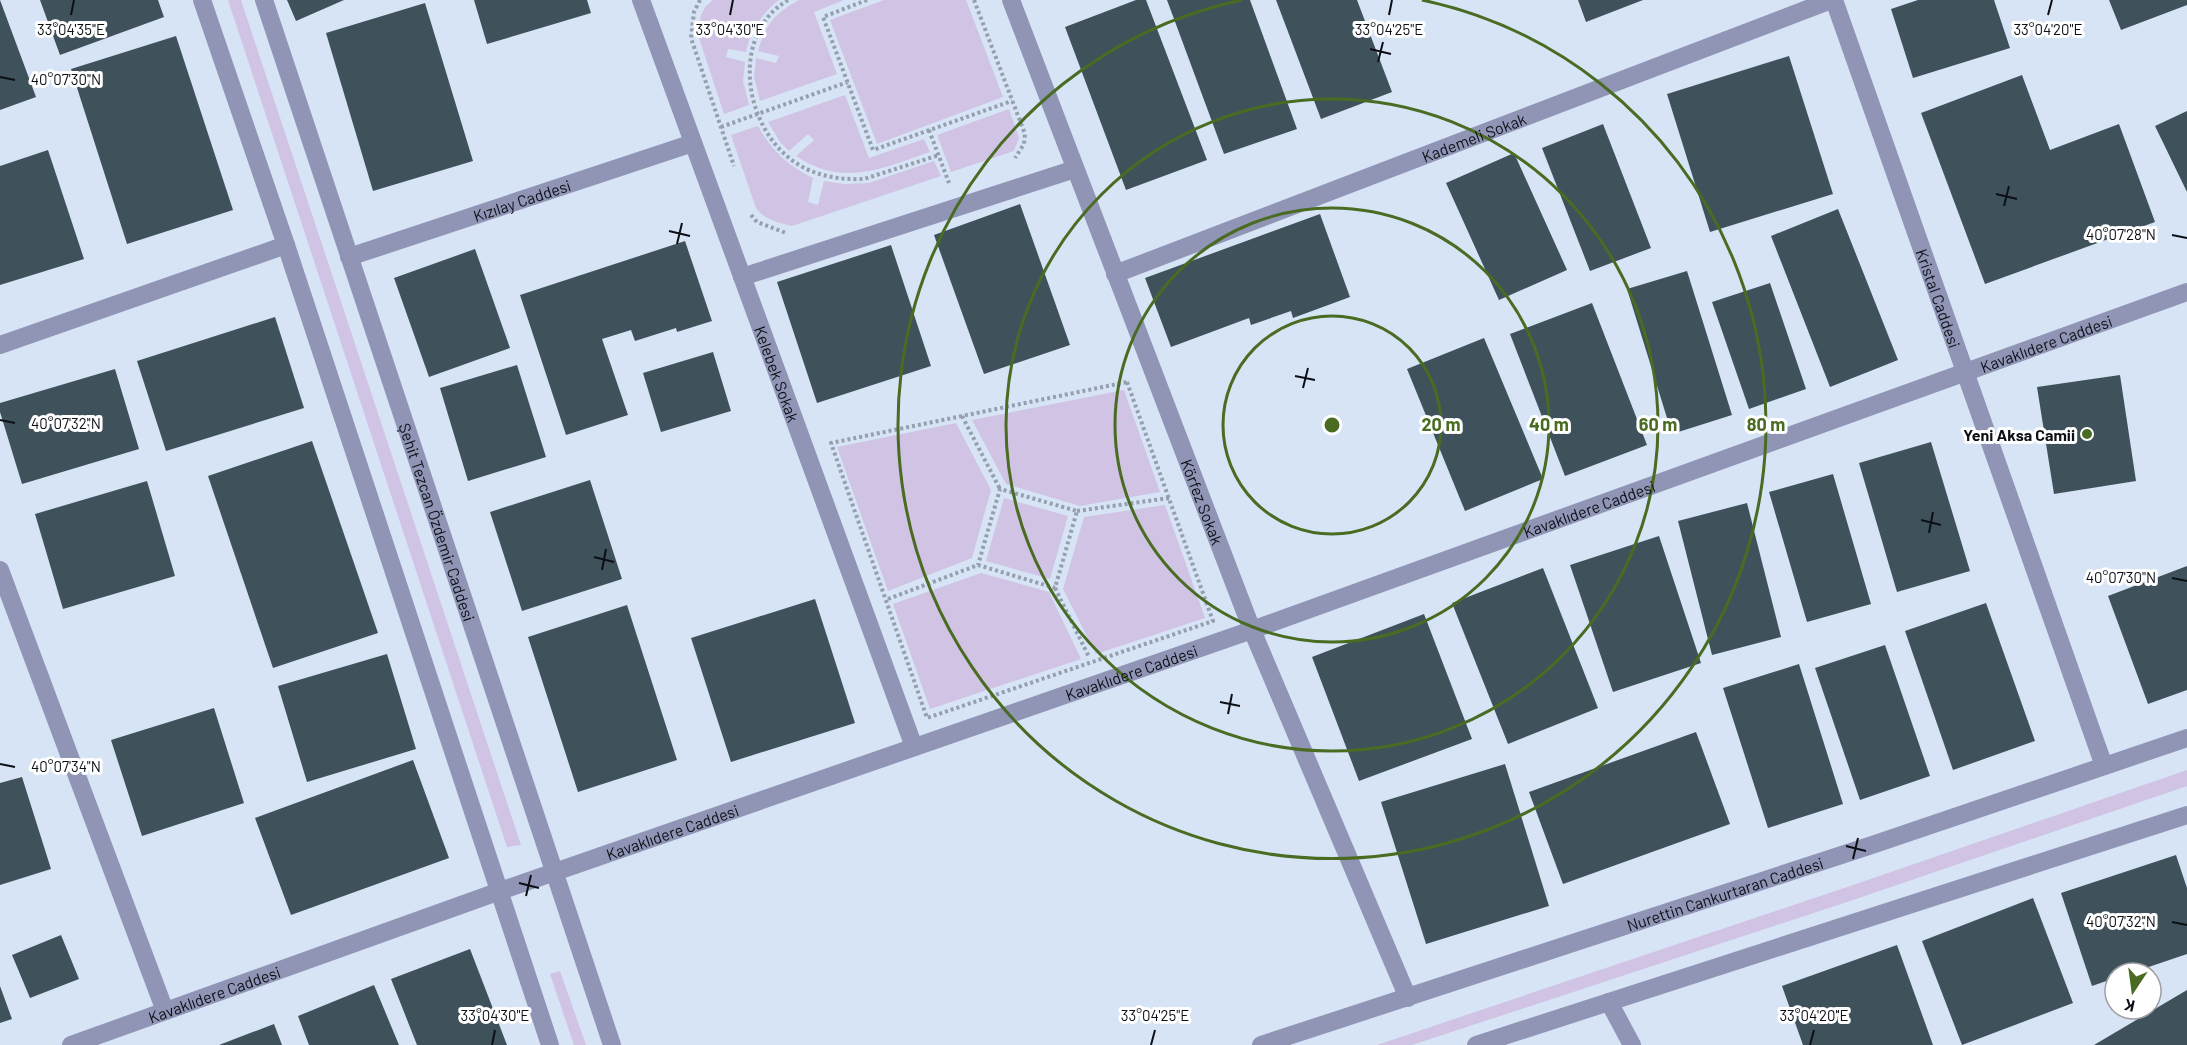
<svg xmlns="http://www.w3.org/2000/svg" width="2187" height="1045" font-family="Barlow,sans-serif">
	<style>
		.green { fill: #d0c3e4 }
		.building { fill: #3f525c }
		.lines { fill: none; stroke-linecap: round; stroke-linejoin: round }
		.path { stroke: #959fae; stroke-width: 4; stroke-dasharray: 3 3; stroke-linecap: butt }
		.minor { stroke: #9095b6; stroke-width: 18 }
		.ticks { fill: none; stroke: #0c1016; stroke-width: 2 }
		.ring { fill: none; stroke: #496b22; stroke-width: 3 }
		.poi-dot { fill: #496b22; stroke: #fff; stroke-width: 2 }
		.labels { text-anchor: middle; dominant-baseline: central; stroke-width: 6; stroke-linejoin: round; paint-order: stroke }
		.street-label { font-size: 16px; fill: #0c1016; stroke: #fff }
		.poi-label { font-size: 16px; font-weight: bold; fill: #0c1016; stroke: #fff; text-anchor: end }
		.ticks-label { font-size: 15px; text-anchor: middle; fill: #0c1016; stroke: #fff; stroke-width: 6; stroke-linejoin: round; paint-order: stroke }
		.centre { fill: #496b22; stroke: #fff; stroke-width: 3 }
		.ring-label { font-size: 18px; text-anchor: middle; font-weight: bold; fill: #496b22; stroke: #fff; stroke-width: 6; stroke-linejoin: round; paint-order: stroke }
	</style>
	<rect width="100%" height="100%" fill="#d6e4f6"/>
	<!-- green -->
	<path class="green" d="M228,0h13l280,845 -14,2z
		M713,0h66c-17,13 -29,31 -33,52l-18,-3 -2,8 19,5 -2,19 6,24 -25,9 -26,-79 3,-20 5,-9z
		M799,0h45l-30,12 23,62 -77,27 -6,-24 2,-19 20,5 3,-7 -21,-5c8,-27 16,-37 41,-51z
		M884,0h82l37,97 -126,47 -47,-124z
		M845,95l24,63 55,-19 6,13c-48,16 -86,36 -134,4l18,-16 -6,-6 -19,17 -9,-9 -12,-20z
		M1009,109l10,29 -5,13 -63,21 -14,-37z
		M758,126c13,24 30,40 55,52l-5,24 10,3 6,-24 20,3 25,-1 65,-22 7,15 -149,50c-14,-3 -27,-6 -36,-18l-25,-73z
		M1124,390l36,102 -80,14 -74,-22 -34,-64z
		M956,423l35,67 -19,68 -84,33 -51,-144z
		M1004,498l64,18 -18,63 -64,-18z
		M1165,505l40,113 -109,36 -33,-65 21,-72z
		M981,573l68,19 32,67 -151,50 -37,-105z
		M2187,770v16l-337,115 -438,144h-35l482,-162z
		M560,971l26,74h-12l-24,-71z"/>
	<!-- building -->
	<path class="building" d="M0,0l36,97 -36,13z
		M40,0h118l6,17 -104,38z
		M287,0h57l-48,21z
		M474,0h113l4,13 -104,31z
		M1136,0h10l61,160 -81,30 -61,-163z
		M1167,0h83l47,129 -73,25z
		M1276,0h81l35,92 -71,27z
		M1578,0h65l-57,22z
		M1918,0h76l16,48 -97,30 -22,-69z
		M2109,0h78v5l-66,25z
		M425,3l48,158 -100,30 -47,-158z
		M176,36l57,174 -106,34 -56,-175z
		M1789,56l44,138 -123,38 -43,-138z
		M2022,75l28,75 69,-26 36,98 -170,62 -64,-171z
		M2187,111v81l-32,-66z
		M1603,124l48,124 -61,23 -48,-123z
		M48,150l36,109 -84,26v-119z
		M1514,153l53,117 -68,30 -53,-117z
		M1020,204l50,141 -86,29 -50,-139z
		M1838,209l60,151 -68,27 -59,-151z
		M1320,214l30,83 -57,21 -2,-7 -40,14 -2,-7 -78,29 -26,-69z
		M685,241l27,80 -35,11 -1,-4 -41,13 -4,-11 -29,9 26,76 -62,20 -46,-140z
		M891,245l40,121 -114,37 -40,-121z
		M475,249l35,99 -81,29 -35,-99z
		M1687,271l45,144 -60,19 -45,-145z
		M1770,283l36,106 -57,20 -37,-107z
		M1592,303l55,142 -82,31 -55,-142z
		M275,317l29,91 -138,43 -29,-90z
		M1484,338l59,141 -78,32 -58,-142z
		M713,352l18,59 -70,21 -18,-59z
		M517,365l29,92 -78,24 -28,-93z
		M115,369l24,80 -117,35 -22,-72v-9z
		M2120,375l16,106 -82,13 -17,-107z
		M312,441l66,192 -105,35 -65,-192z
		M1931,442l39,129 -73,21 -38,-129z
		M1833,474l38,130 -64,18 -38,-130z
		M590,480l32,99 -100,32 -32,-99z
		M147,481l28,95 -112,33 -28,-95z
		M1747,503l34,134 -69,18 -34,-134z
		M1659,536l42,127 -88,29 -43,-127z
		M2187,566v124l-39,14 -40,-108z
		M1543,568l55,140 -90,36 -56,-141z
		M815,599l40,124 -124,39 -40,-124z
		M1986,603l49,138 -82,29 -48,-139z
		M627,605l50,155 -99,32 -50,-155z
		M1424,614l48,125 -113,42 -47,-124z
		M1885,645l45,131 -70,24 -45,-132z
		M387,654l29,95 -109,33 -29,-96z
		M1799,664l44,140 -75,24 -45,-140z
		M214,708l30,95 -102,33 -31,-96z
		M1696,732l34,92 -167,60 -34,-92z
		M413,760l36,98 -158,57 -36,-97z
		M1505,764l44,142 -123,38 -45,-142z
		M22,777l29,92 -51,16v-102z
		M2176,855l11,33v66l-56,19h-16v5l-23,8 -31,-93z
		M2033,898l40,105 -111,42 -40,-104z
		M61,935l18,44 -49,19 -18,-43z
		M1897,945l36,100h-130l-21,-59z
		M470,949l37,96h-90l-26,-66z
		M374,985l25,60h-90l-11,-29z
		M0,986l12,33 -12,4z
		M2187,990v55h-93z
		M274,1024l8,21h-63z"/>
	<g class="lines">
		<!-- path -->
		<path class="path" d="M700,0l-6,12 -3,26 43,128
			M788,0c-58,34 -45,125 5,161 21,15 46,19 71,18l75,-24
			M867,0l-44,17 50,133 139,-49
			M974,0l51,134 -1,10 -9,14
			M721,127l127,-45
			M929,130l20,53
			M751,215l6,7 29,11
			M1127,382l86,239 -286,97 -96,-275z
			M962,416l38,73
			M1077,511l92,-13
			M1055,588l34,69
			M888,599l90,-34 77,23 22,-77 -77,-22 -22,76"/>
		<!-- minor -->
		<g class="minor">
			<path d="M202,0l84,245 264,800"/>
			<path id="s1" d="M264,0l348,1045"/>
			<path id="s2" d="M641,0l273,747"/>
			<path id="s3" d="M1011,0l241,630 156,368"/>
			<path id="s4" d="M1834,0l270,766"/>
			<path id="s5" d="M349,257l344,-114"/>
			<path id="s6" d="M1115,274l716,-274"/>
			<path d="M742,277l333,-108"/>
			<path d="M0,345l286,-100"/>
			<path d="M0,570l165,441"/>
			<path d="M1609,1002l23,43"/>
			<path id="s7" d="M71,1045l429,-154 752,-261 935,-338"/>
			<path id="s8" d="M1261,1045l611,-200 315,-107"/>
			<path d="M1476,1045l711,-230"/>
		</g>
	</g>
	<!-- ticks -->
	<path class="ticks" d="M71,15l3,-15M730,15l3,-15M1389,15l3,-15M2048,15l4,-15M1370,49l21,5M1378,62l5,-20M0,77l15,3M1996,194l21,5M2004,206l5,-20M669,231l21,5M2172,235l15,3M677,244l5,-21M1295,376l20,4M1303,388l5,-20M0,420l15,3M1921,520l20,5M1929,533l4,-21M594,557l20,5M602,570l4,-21M2172,578l15,3M1220,702l20,4M1228,714l4,-20M0,764l15,3M1846,846l20,5M1853,859l5,-21M519,883l20,5M526,896l5,-21M2172,922l15,3M492,1045l3,-15M1151,1045l4,-15M1810,1045l4,-15"/>
	<!-- distance rings -->
	<g class="ring">
		<circle cx="1332" cy="425" r="109"/>
		<circle cx="1332" cy="425" r="217"/>
		<circle cx="1332" cy="425" r="326"/>
		<path d="M1422 0A434 434 0 1 1 1242 0"/>
	</g>
	<!-- markers -->
	<circle class="poi-dot" cx="2087" cy="434" r="6"/>
	<g class="labels">
		<!-- street labels -->
		<g class="street-label">
			<text stroke="none"><textPath href="#s6" startOffset="384">Kademeli Sokak</textPath></text>
			<text stroke="none"><textPath href="#s5" startOffset="182">Kızılay Caddesi</textPath></text>
			<text stroke="none"><textPath href="#s4" startOffset="316">Kristal Caddesi</textPath></text>
			<text stroke="none"><textPath href="#s7" startOffset="2096">Kavaklıdere Caddesi</textPath></text>
			<text stroke="none"><textPath href="#s2" startOffset="398">Kelebek Sokak</textPath></text>
			<text stroke="none"><textPath href="#s3" startOffset="537">Körfez Sokak</textPath></text>
			<text stroke="none"><textPath href="#s7" startOffset="1610">Kavaklıdere Caddesi</textPath></text>
			<text stroke="none"><textPath href="#s1" startOffset="550">Şehit Tezcan Özdemir Caddesi</textPath></text>
			<text stroke="none"><textPath href="#s7" startOffset="1124">Kavaklıdere Caddesi</textPath></text>
			<text stroke="none"><textPath href="#s7" startOffset="638">Kavaklıdere Caddesi</textPath></text>
			<text stroke="none"><textPath href="#s8" startOffset="488">Nurettin Cankurtaran Caddesi</textPath></text>
			<text stroke="none"><textPath href="#s7" startOffset="152">Kavaklıdere Caddesi</textPath></text>
		</g>
		<!-- poi labels -->
		<g class="poi-label">
			<text x="2075" y="434">Yeni Aksa Camii</text>
		</g>
	</g>
	<g class="ticks-label">
		<text x="71" y="35">33°04'35"E</text>
		<text x="730" y="35">33°04'30"E</text>
		<text x="1389" y="35">33°04'25"E</text>
		<text x="2048" y="35">33°04'20"E</text>
		<text x="66" y="85">40°07'30"N</text>
		<text x="2121" y="240">40°07'28"N</text>
		<text x="66" y="429">40°07'32"N</text>
		<text x="2121" y="583">40°07'30"N</text>
		<text x="66" y="772">40°07'34"N</text>
		<text x="2121" y="927">40°07'32"N</text>
		<text x="495" y="1021">33°04'30"E</text>
		<text x="1155" y="1021">33°04'25"E</text>
		<text x="1814" y="1021">33°04'20"E</text>
	</g>
	<circle cx="1332" cy="425" r="9" class="centre"/>
	<g class="ring-label">
		<text x="1441" y="431">20 m</text>
		<text x="1549" y="431">40 m</text>
		<text x="1658" y="431">60 m</text>
		<text x="1766" y="431">80 m</text>
	</g>
	<!-- north arrow -->
	<g transform="translate(2133 991) rotate(193)"><circle r="28" fill="#ffffff" stroke="#9e9fa2" stroke-width="1.5"/>
	<path d="M0-4.5L10 22L0 15L-10 22Z" fill="#496b22"/>
	<text y="-9" font-size="16" font-weight="bold" text-anchor="middle" fill="#0c1016">K</text>
	</g>
</svg>
